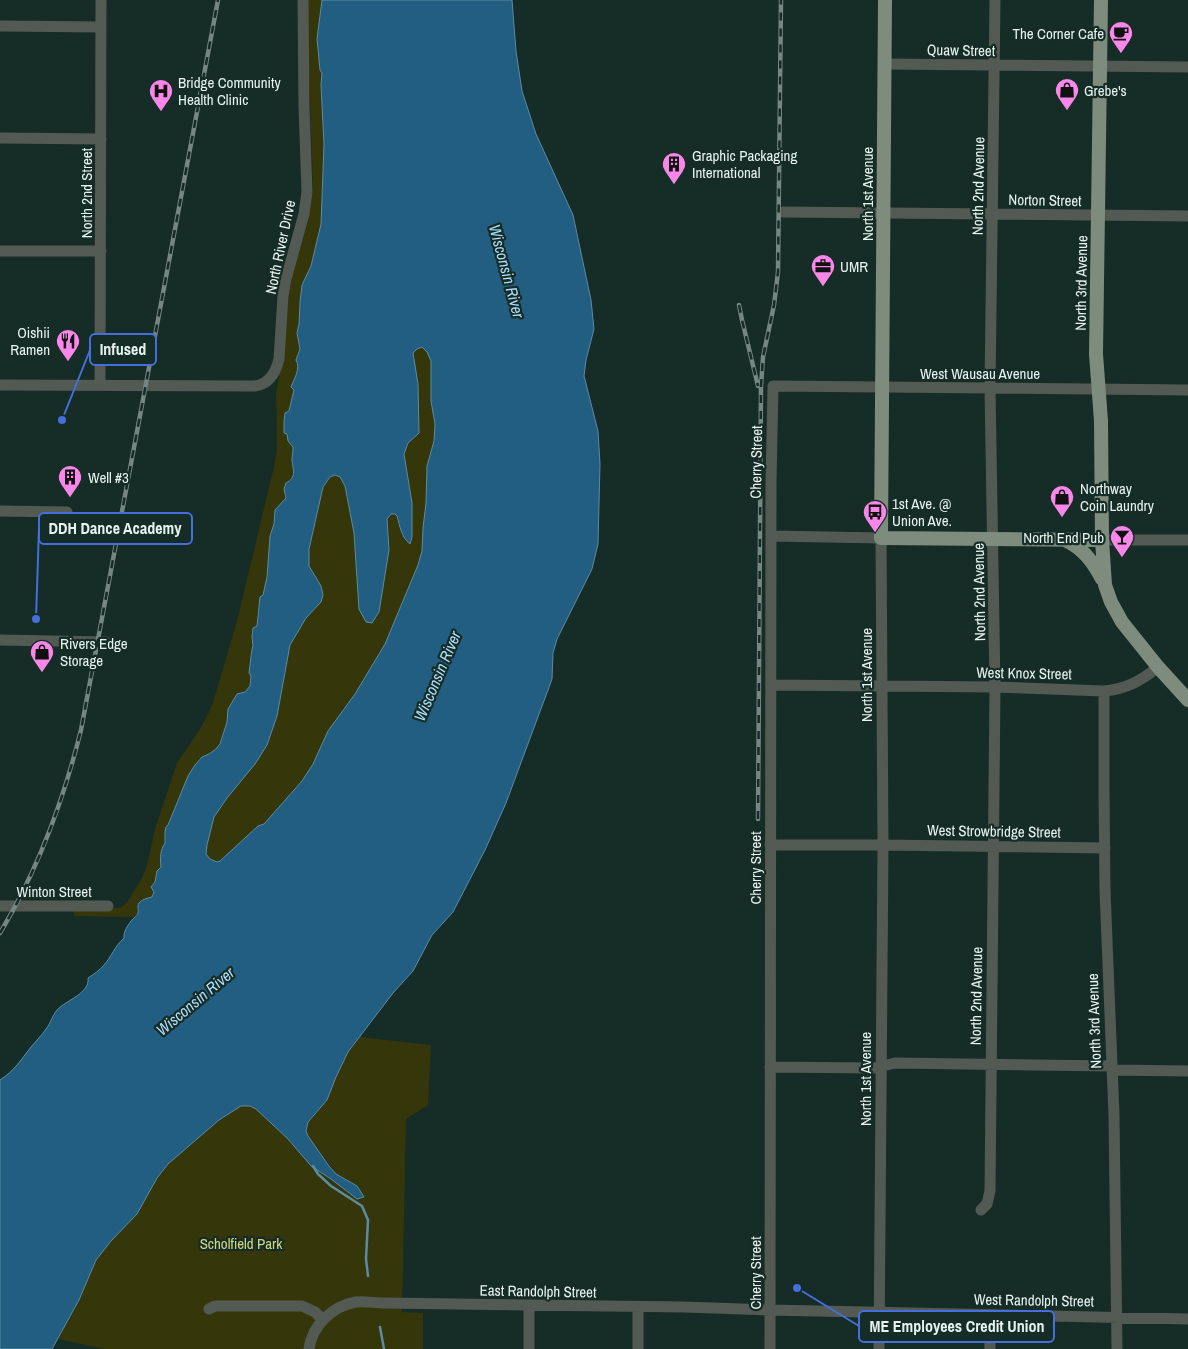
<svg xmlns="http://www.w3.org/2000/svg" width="1188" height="1349" font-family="'Archivo Narrow',sans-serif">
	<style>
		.green { fill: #35370b }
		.water { fill: #225e81; stroke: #5d8ba2; fill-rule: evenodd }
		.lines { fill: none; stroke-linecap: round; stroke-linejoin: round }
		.stream { stroke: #5d8ba2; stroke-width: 2.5 }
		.minor { stroke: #535a53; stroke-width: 11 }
		.major { stroke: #7e8c7d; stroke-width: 14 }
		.rail-casing { stroke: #758782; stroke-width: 4.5 }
		.rail { stroke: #162c26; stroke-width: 2.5; stroke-dasharray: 8; stroke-linecap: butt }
		.labels { text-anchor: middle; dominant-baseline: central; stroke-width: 4.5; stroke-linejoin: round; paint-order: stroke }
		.poi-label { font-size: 15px; fill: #e6f3ef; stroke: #162c26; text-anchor: start }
		.street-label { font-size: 15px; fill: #e6f3ef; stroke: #162c26 }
		.park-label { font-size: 15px; fill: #d3d87f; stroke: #162c26 }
		.water-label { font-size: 16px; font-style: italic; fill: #acddfd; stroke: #162c26 }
		.leader { fill: none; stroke: #456fdd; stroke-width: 2 }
		.callout-dot { fill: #456fdd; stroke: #162c26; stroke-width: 2 }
		.callout { fill: #162c26; stroke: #456fdd; stroke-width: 2 }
		.callout-label { font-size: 16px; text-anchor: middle; font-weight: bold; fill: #e6f3ef }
	</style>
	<rect width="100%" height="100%" fill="#162c26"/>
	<!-- green -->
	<path class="green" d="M308,0h14l-5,39v11l5,23 -1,12 3,60 -2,64 -1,15 -5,26 -5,16 -9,19 -2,17 -1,22 -2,9 3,16 -3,6 1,14 -3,6 -2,22 -4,14 -1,23v7l5,6 -1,12 2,8 -1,10 -3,3 -6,14 2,4 -11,12 -1,14 -4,12 -3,41 -4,19 -4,6 1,6 -3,6v12l-4,2 -1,9 1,9 -1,3 -3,24 2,3 -1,10 -22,23 -1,13 -7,21 -4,6 -7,5 -7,3 -7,8 -7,11 -23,55c2,14 -7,22 -4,36l-5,9 -1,6 -3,3 2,7 -2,5 -5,1 -10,7 1,7 -2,5 -62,-1v-7h35l13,-2 6,-6 15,-25 4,-10 8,-37 22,-66 25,-37 10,-20 25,-85 37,-154 3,-19v-20l-1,-34 9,-49 4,-53 4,-21 15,-49 5,-33 -5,-149z
		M422,347l5,5 4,9v40l4,23 -1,17 -7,25 -1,37 -3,25 -1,23 -4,14 -33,79 -30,50 -27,37 -15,33 -11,17 -38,43 -6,2 -38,35 -3,1 -7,-3 -4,-5 1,-9 7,-28 13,-19 40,-53 10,-29 13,-71 16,-27 15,-16v-16l-12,-20v-17l14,-62 7,-10 5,-2 5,2 5,9 9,47 35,17 -2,-31 4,-5h4l2,2 5,20 10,-33 -8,-49 4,-11 11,-10 -1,-49 -5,-31 4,-5z
		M360,1037l71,8 -3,60 -22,14 -4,193 21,1v36h-318l-47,-10 21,-39 17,-40 15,-19 26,-27 20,-36 11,-14 51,-44 22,-14h9l6,3 32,30 23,27 20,13 26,7 -21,-12 -28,-38 -2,-5 2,-9 19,-22 9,-23 12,-25z"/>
	<!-- water -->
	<path class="water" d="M322,0h190l4,51 6,40 14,43 37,81 18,85 3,29 -8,31 -2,16 14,55 2,33 -2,80 -6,25 -35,70 -4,14 -1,26 -4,11 -42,113 -21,47 -32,62 -21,23 -19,36 -20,22 -45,59 -12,25 -9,23 -19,22 -2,9 2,5 21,30 7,8 21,12 7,11 -7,2 -26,-20 -20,-13 -23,-27 -32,-30 -6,-3h-9l-22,14 -51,44 -11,14 -20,36 -26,27 -15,19 -17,40 -27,49h-52v-269c15,-10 20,-19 31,-33 5,-6 11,-12 15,-18 5,-6 6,-14 12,-20 9,-9 32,-16 30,-31 6,-4 12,-8 16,-13 8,-9 10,-18 20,-27 -1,-6 4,-13 8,-18 3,-4 4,-2 6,-7 1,-4 -2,-8 2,-11 3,-3 8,-4 12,-5l2,-5 -3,-5 4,-5 2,-11 4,-4c-1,-8 -1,-17 4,-24v-12l1,-4 2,-2 20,-49 7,-11 7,-8 7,-3 7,-5 4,-5 7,-22 1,-13 9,-15 8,-2 5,-6 1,-10 -2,-3 3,-24 1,-3 -1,-9 1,-9 4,-2c1,-10 2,-19 3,-29l3,-2 4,-18 3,-41 4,-12 1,-14 11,-12 -2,-9 2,-6c11,-6 7,-12 6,-23 0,-4 1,-8 1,-13l-5,-6 -1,-7 -3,-1v-12l1,-8 4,-2 5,-21 -3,-3c3,-8 10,-19 5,-27l4,-11 -3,-16 2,-9 1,-22 2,-17 9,-19 10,-42 3,-79 -3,-60 1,-12 -2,-3 -3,-31zM422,347l5,5 4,9v40l4,23 -1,17 -7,25 -1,37 -3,25 -1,23 -4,14 -33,79 -30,50 -27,37 -15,33 -11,17 -38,43 -6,2 -38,35 -3,1 -7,-3 -4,-5 1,-9 7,-28 13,-19 28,-34 12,-19 10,-29 13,-71 16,-27 15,-16 2,-7 -2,-9 -12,-20v-17l14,-62 7,-10 5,-2 5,2 5,9 9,47 5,76 7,13 6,1 7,-11 10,-62 -2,-31 4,-5h4l2,2c3,10 4,21 13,28l2,-7v-34l-8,-49 4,-11 11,-10 -1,-49 -5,-31 4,-4z"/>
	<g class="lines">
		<!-- stream -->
		<path class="stream" d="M313,1166l5,8 13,12 31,20 6,14 -2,39 2,17
			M380,1327l4,22"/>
		<!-- minor -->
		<path class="minor" d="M0,26l101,1
			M885,64l303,3
			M0,138l101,1
			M783,212l405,4
			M0,251h101
			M0,385l255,1c14,-2 21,-14 24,-27l4,-63 3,-17 18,-65 3,-22 -3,-85 -1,-107
			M100,385l1,-385
			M0,511l67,1
			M771,536l110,2 2,307 -4,504
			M1102,540h86
			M0,640l106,2
			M771,685l224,2 109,4c22,-2 37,-10 54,-24
			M1104,691v103l1,96 9,225 3,234
			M770,845h113l222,3
			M0,906h108
			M770,1067l104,1 21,-5 217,3
			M1112,1070l76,1
			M981,1210l6,-6 3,-13 5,-504 -5,-299 5,-388
			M529,1306v43
			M638,1307v42
			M209,1309l6,-3h87l13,6 8,8
			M989,1315l1,34
			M309,1349c3,-24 24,-43 47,-47 9,-1 19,1 28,1l299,4 87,3 418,9
			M770,1349l1,-866 2,-97 415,4"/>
		<!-- major -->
		<path class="major" d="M885,0l-4,538 221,2
			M1101,0l-5,354 5,67 1,119 3,45 6,17 11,20 36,45 30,33
			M1065,540c18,8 28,22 37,39"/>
		<!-- rail casing -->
		<g class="rail-casing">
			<path id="rail" d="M739,305l3,15 16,66
				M758,819l3,-433 2,-29 11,-52 4,-33 3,-272
				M0,933c38,-63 63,-131 81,-203l137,-730"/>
		</g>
		<!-- rail -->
		<use href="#rail" class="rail"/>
	</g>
	<!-- icons -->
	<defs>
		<g id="cafe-pin" transform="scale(1.25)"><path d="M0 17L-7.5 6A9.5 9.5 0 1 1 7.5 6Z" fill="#f987e9" stroke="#162c26"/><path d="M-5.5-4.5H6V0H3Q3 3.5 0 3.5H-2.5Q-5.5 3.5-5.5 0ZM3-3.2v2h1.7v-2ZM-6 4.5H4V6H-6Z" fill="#111"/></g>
		<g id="shop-pin" transform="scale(1.25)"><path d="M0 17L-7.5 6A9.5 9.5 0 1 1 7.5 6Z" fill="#f987e9" stroke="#162c26"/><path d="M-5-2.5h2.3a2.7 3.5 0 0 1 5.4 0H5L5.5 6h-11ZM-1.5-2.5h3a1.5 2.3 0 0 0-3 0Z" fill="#111"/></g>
		<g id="hospital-pin" transform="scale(1.25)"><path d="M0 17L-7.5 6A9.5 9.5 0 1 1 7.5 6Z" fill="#f987e9" stroke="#162c26"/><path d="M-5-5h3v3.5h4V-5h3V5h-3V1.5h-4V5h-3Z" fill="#111"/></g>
		<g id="building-pin" transform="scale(1.25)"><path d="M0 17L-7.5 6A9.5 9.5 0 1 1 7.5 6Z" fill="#f987e9" stroke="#162c26"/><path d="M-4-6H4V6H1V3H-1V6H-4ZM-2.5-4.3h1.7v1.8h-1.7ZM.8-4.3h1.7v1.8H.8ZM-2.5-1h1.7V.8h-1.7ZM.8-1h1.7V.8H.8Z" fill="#111"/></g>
		<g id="office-pin" transform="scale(1.25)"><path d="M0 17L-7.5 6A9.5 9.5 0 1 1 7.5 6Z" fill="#f987e9" stroke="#162c26"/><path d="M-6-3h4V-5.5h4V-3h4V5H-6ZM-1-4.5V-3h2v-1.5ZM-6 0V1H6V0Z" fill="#111"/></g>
		<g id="restaurant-pin" transform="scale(1.25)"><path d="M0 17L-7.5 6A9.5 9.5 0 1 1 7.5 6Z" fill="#f987e9" stroke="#162c26"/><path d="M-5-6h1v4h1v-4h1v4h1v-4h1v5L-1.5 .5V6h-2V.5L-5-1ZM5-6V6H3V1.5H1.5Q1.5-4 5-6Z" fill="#111"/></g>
		<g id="bus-pin" transform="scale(1.25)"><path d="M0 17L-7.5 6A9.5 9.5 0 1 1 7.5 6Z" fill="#f987e9" stroke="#162c26"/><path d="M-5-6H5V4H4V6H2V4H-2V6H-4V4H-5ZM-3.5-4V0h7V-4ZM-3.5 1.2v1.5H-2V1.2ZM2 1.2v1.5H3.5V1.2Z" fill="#111"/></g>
		<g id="bar-pin" transform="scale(1.25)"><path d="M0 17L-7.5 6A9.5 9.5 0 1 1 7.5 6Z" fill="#f987e9" stroke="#162c26"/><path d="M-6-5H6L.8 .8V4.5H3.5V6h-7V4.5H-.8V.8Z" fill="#111"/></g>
	</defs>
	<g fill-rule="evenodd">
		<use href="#cafe-pin" x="1121" y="33"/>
		<use href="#shop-pin" x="1067" y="90"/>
		<use href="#hospital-pin" x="161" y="91"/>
		<use href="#building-pin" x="674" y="164"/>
		<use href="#office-pin" x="823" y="266"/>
		<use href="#restaurant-pin" x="68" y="341"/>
		<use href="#building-pin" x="70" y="477"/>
		<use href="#shop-pin" x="1062" y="497"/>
		<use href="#bus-pin" x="875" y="512"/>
		<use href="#bar-pin" x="1122" y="537"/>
		<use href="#shop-pin" x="42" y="652"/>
	</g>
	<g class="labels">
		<!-- poi labels -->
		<g class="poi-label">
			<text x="1104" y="33" text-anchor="end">The Corner Cafe</text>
			<text x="178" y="82">Bridge Community<tspan x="178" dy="17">Health Clinic</tspan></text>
			<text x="1084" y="90">Grebe's</text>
			<text x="692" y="155">Graphic Packaging<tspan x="692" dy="17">International</tspan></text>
			<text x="840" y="266">UMR</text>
			<text x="50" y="332" text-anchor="end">Oishii<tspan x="50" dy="17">Ramen</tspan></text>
			<text x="88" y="477">Well #3</text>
			<text x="1080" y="488">Northway<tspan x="1080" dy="17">Coin Laundry</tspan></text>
			<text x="892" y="503">1st Ave. @<tspan x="892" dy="17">Union Ave.</tspan></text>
			<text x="1104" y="537" text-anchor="end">North End Pub</text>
			<text x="60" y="643">Rivers Edge<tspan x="60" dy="17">Storage</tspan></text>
		</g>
		<!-- street labels -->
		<g class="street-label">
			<text transform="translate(961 50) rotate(1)">Quaw Street</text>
			<text transform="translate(978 186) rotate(-89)">North 2nd Avenue</text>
			<text transform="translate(86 193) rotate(-90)">North 2nd Street</text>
			<text transform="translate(867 194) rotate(-90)">North 1st Avenue</text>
			<text transform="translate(1045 200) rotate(1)">Norton Street</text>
			<text transform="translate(280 247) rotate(-78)">North River Drive</text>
			<text transform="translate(1081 283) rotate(-89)">North 3rd Avenue</text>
			<text x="980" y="373">West Wausau Avenue</text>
			<text transform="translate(756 462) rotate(-89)">Cherry Street</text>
			<text transform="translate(979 592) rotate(-91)">North 2nd Avenue</text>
			<text transform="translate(1024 673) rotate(1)">West Knox Street</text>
			<text transform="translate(866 675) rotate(-90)">North 1st Avenue</text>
			<text transform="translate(994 831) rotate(1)">West Strowbridge Street</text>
			<text transform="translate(755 868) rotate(-90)">Cherry Street</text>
			<text x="54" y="891">Winton Street</text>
			<text transform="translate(976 996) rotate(-89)">North 2nd Avenue</text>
			<text transform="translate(1094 1021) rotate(-92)">North 3rd Avenue</text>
			<text transform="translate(865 1079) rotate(-90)">North 1st Avenue</text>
			<text transform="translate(755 1273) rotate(-90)">Cherry Street</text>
			<text transform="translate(538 1291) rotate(1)">East Randolph Street</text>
			<text transform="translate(1034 1300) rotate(1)">West Randolph Street</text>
		</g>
		<!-- park labels -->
		<g class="park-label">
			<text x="241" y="1243">Scholfield Park</text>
		</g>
		<!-- water labels -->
		<g class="water-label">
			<text transform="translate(507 271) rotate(75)">Wisconsin River</text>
			<text transform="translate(437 676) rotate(-67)">Wisconsin River</text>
			<text transform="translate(195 1001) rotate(-40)">Wisconsin River</text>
		</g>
	</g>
	<!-- callouts -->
	<path class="leader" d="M62 420L90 350M36 619L39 528M797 1288L859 1326"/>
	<g class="callout-dot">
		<circle cx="62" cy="420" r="5"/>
		<circle cx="36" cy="619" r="5"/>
		<circle cx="797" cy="1288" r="5"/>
	</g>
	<g class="callout">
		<rect x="90" y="334" width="66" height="31" rx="5"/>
		<rect x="39" y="513" width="153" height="31" rx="5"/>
		<rect x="859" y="1311" width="195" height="31" rx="5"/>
	</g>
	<g class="callout-label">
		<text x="123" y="355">Infused</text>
		<text x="115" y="534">DDH Dance Academy</text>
		<text x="957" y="1332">ME Employees Credit Union</text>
	</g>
</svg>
